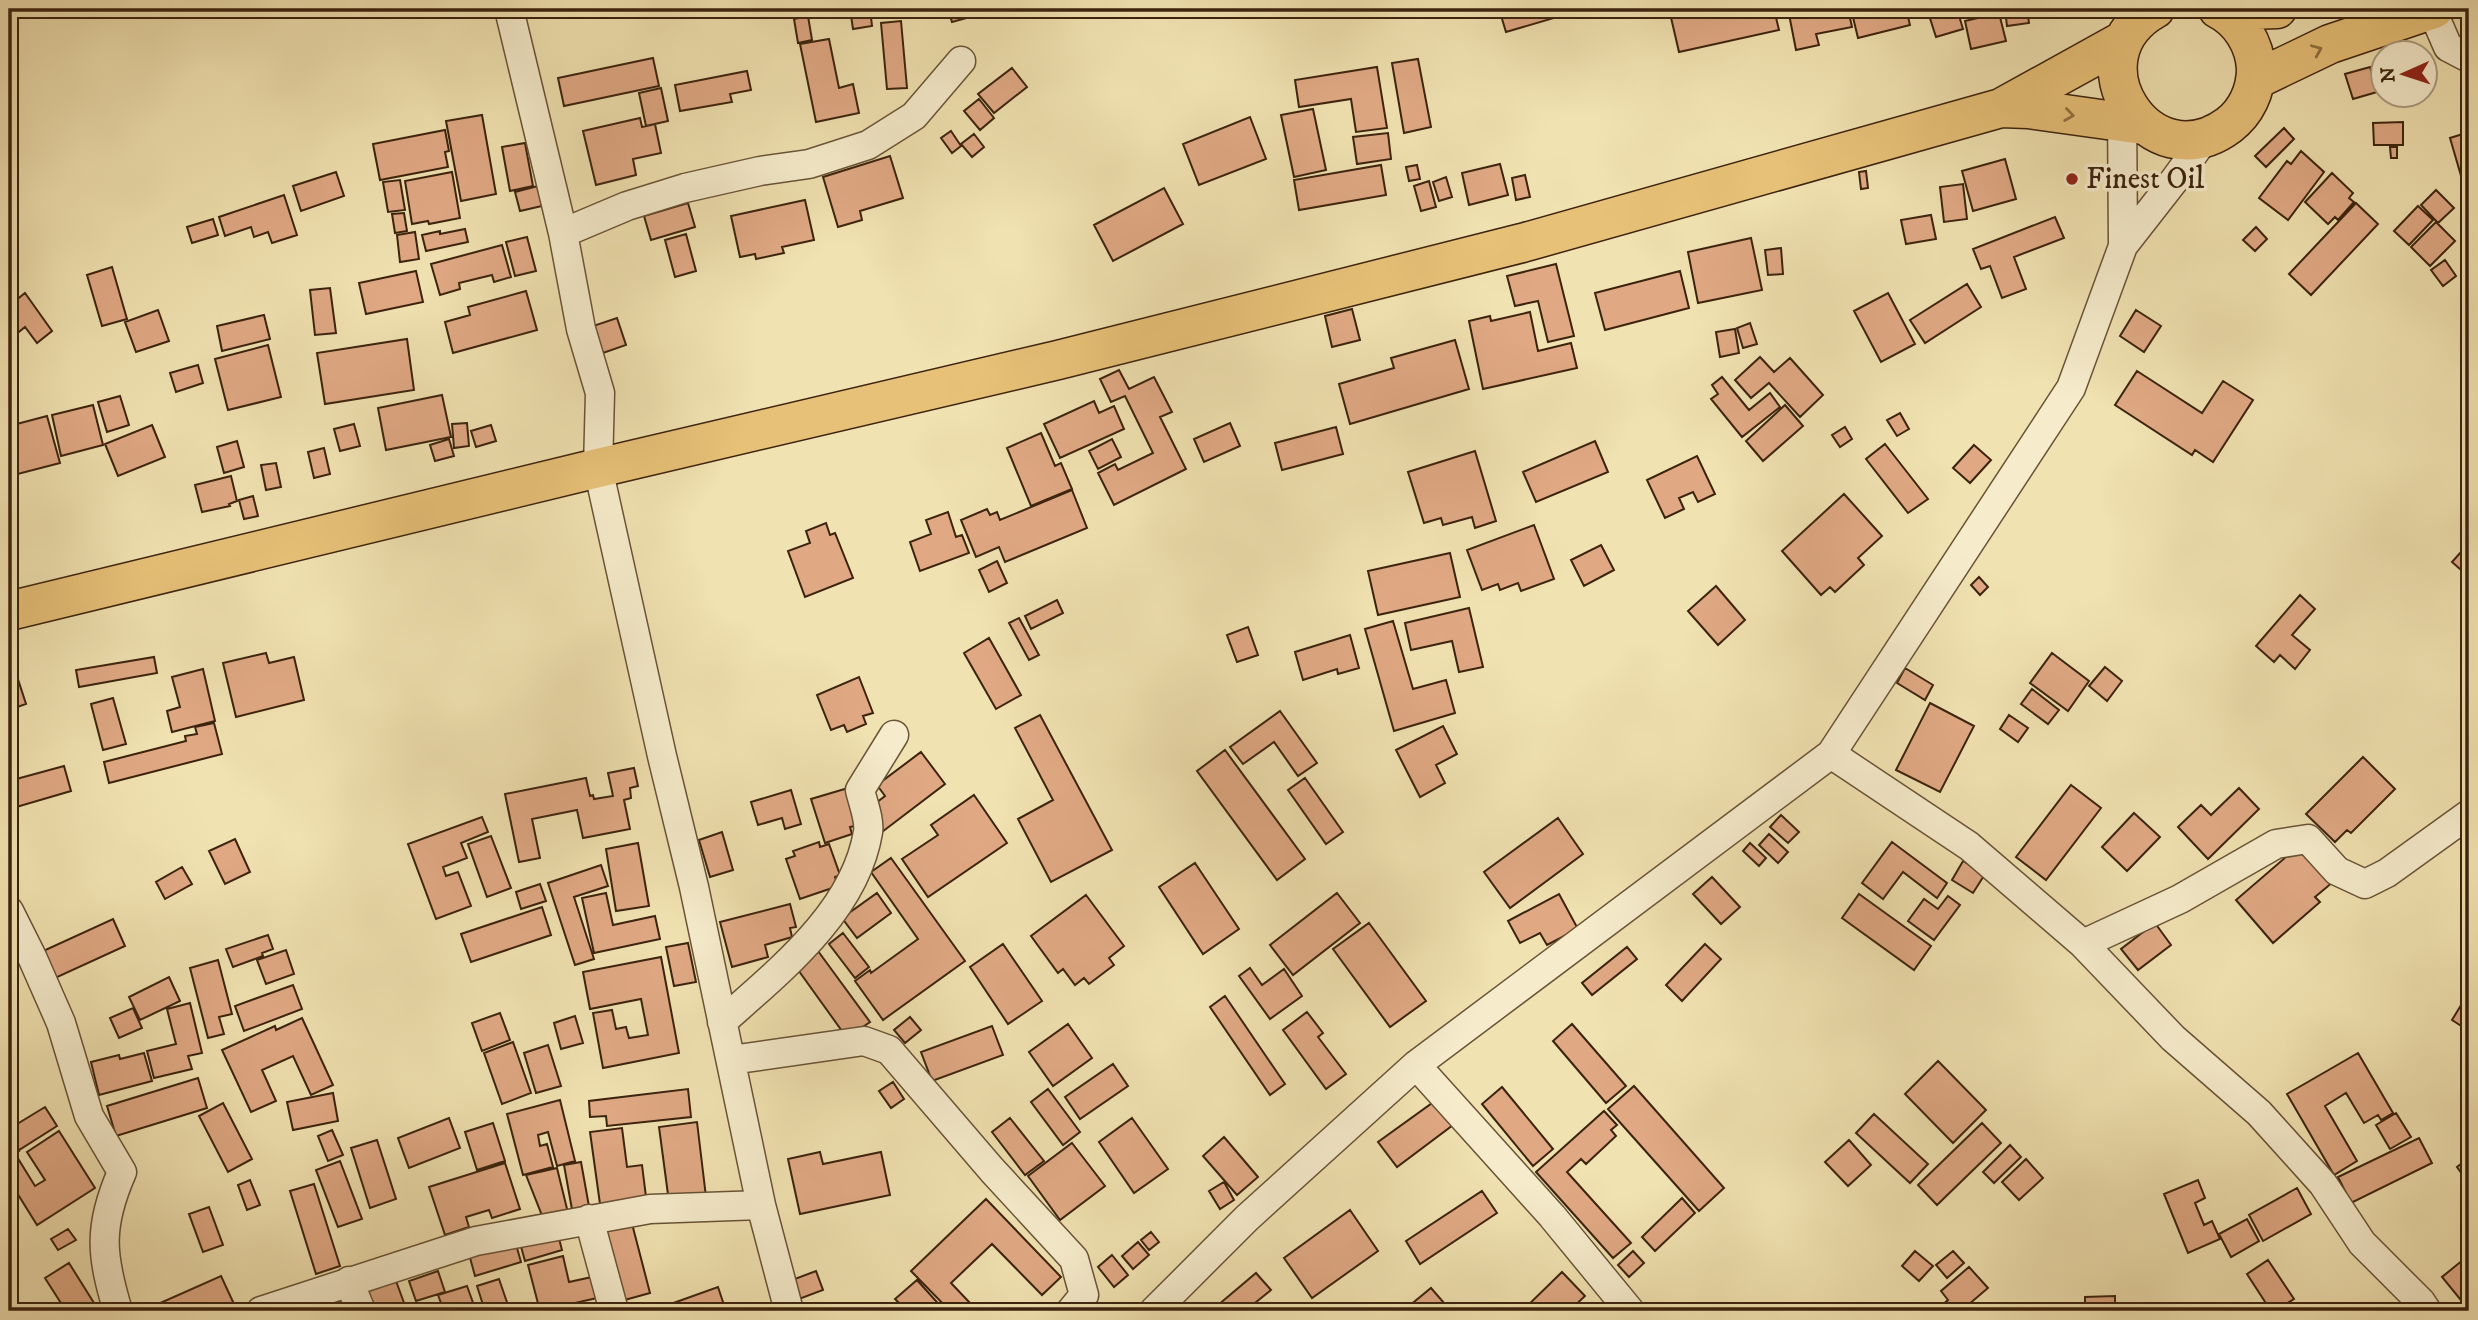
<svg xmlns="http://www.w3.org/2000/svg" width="2478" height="1320" font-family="'IM FELL DW Pica',serif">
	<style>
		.building { fill: #e0a984; stroke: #3c230e; stroke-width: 2 }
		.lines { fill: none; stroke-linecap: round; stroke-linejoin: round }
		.street-casing { stroke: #695337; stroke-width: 31 }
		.highway-casing { stroke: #3c230e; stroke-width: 41 }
		.street { stroke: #f6eccc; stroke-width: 28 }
		.highway { stroke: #e8c178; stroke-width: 38 }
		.oneway { stroke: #927243 }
		.poi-dot { fill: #8f2418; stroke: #f6eccc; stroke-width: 2.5 }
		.labels { text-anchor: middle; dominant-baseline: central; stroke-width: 7; stroke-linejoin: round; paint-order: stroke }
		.poi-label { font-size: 30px; fill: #3c230e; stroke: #f6eccc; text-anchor: start }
	</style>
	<rect width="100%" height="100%" fill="#f1e2b1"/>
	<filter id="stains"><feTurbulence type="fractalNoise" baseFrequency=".00286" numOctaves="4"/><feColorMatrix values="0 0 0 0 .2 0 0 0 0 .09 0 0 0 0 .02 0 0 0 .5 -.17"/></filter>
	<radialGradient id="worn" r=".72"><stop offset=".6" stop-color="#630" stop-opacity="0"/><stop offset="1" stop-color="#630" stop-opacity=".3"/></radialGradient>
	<!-- building -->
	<path class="building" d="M336,9h13v4l-13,1z
		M789,9h19l1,2 -19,3z
		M850,9h20l2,17 -19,3z
		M948,9h44v2l-40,11z
		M1499,9h82v1l-75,22z
		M1669,9h105l5,21 -100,22z
		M1788,9h60l4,18 -36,7 3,11 -23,5z
		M1851,9h55l4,16 -52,13z
		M1927,9h30l6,20 -27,8z
		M2005,9h22l2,14 -22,3z
		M1999,13l7,28 -35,8 -6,-28z
		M808,16l4,24 -14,3 -4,-24z
		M901,21l6,67 -20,1 -6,-66z
		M829,39l10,49 14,-4 6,29 -43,9 -16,-78z
		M653,58l6,28 -95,20 -6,-28z
		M1418,59l13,68 -27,6 -12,-70z
		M1377,67l10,61 -31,4 -5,-33 -52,8 -4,-27z
		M2370,67l7,25 -24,7 -8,-25z
		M1012,68l15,19 -33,26 -16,-19z
		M747,71l4,19 -21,4 2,8 -52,9 -5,-26z
		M661,88l7,33 -22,5 -7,-33z
		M979,99l15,19 -14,12 -16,-19z
		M1313,109l13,61 -32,7 -13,-62z
		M482,115l14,79 -35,7 -15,-80z
		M1250,117l16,42 -67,26 -16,-41z
		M640,118l2,9 13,-3 6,29 -28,6 3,16 -40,10 -13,-54z
		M2403,122v23h-29l-1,-22z
		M2284,128l10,11 -28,28 -11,-11z
		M445,130l4,21 -4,1 3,15 -68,13 -7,-36z
		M951,131l10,15 -9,7 -11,-15z
		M2469,132v60l-3,1 -16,-55z
		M1388,133l3,26 -34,5 -4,-27z
		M974,134l10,13 -12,10 -11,-13z
		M525,143l8,43 -23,5 -8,-44z
		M2390,147h7v11h-6z
		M2301,151l23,21 -36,48 -29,-22 28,-37 4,3z
		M890,156l13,42 -43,13 2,9 -24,7 -15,-50z
		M2005,159l11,40 -43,12 -11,-40z
		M1500,164l8,31 -39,10 -7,-32z
		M1381,165l5,30 -87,15 -5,-30z
		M1417,165l3,14 -11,2 -3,-14z
		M1866,171l2,17 -7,1 -2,-17z
		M336,172l8,24 -43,15 -8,-25z
		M452,172l8,46 -31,6 -1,-3 -16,3 -7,-43z
		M2332,173l21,20 -4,5 5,4 -16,18 -3,-3 -7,7 -23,-22z
		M1525,175l5,22 -14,3 -4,-22z
		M1446,177l6,20 -13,4 -6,-19z
		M400,180l5,30 -17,2 -5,-30z
		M1429,181l7,26 -15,4 -7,-25z
		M1963,184l4,35 -23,3 -4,-35z
		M538,186l4,20 -22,5 -5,-19z
		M1164,188l19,36 -70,37 -19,-36z
		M2436,190l18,18 -16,15 -17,-18z
		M284,195l13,40 -25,8 -4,-11 -14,5 -3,-10 -26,9 -6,-19z
		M805,200l9,40 -32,7 2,6 -28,6 -1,-5 -15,3 -9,-41z
		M688,203l7,24 -44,13 -7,-24z
		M2356,203l22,21 -67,71 -22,-21z
		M2418,206l15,14 -24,25 -15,-14z
		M404,213l3,18 -12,2 -3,-19z
		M1931,215l5,24 -30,5 -5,-24z
		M2055,217l9,21 -50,19 12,32 -24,9 -12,-32 -9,3 -8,-20z
		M213,219l5,16 -26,8 -5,-16z
		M2436,222l19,19 -25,25 -19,-19z
		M2256,227l11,12 -12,12 -12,-11z
		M465,229l3,13 -42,9 -4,-16 18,-4v3z
		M415,232l4,27 -19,3 -3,-27z
		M686,234l10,37 -21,6 -10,-37z
		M527,237l9,34 -21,5 -9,-34z
		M1751,238l11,52 -64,13 -10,-51z
		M502,245l9,32 -17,5 -2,-7 -33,8 1,6 -20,6 -9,-31z
		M1781,248l2,26 -15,1 -3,-25z
		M2445,260l11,16 -13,10 -12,-16z
		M1556,264l18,72 -26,6 -10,-41 -23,5 -8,-30z
		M112,267l15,52 -25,7 -15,-51z
		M416,271l7,31 -57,12 -7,-31z
		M1680,271l9,37 -84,22 -10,-37z
		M1967,284l14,23 -56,36 -15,-23z
		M330,288l6,45 -21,2 -5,-45z
		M526,291l11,39 -84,23 -8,-31 25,-7 -2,-8z
		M25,293l27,38 -15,12 -12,-16 -16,13v-34z
		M1888,293l27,51 -34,18 -27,-51z
		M1352,309l8,31 -28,7 -7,-31z
		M158,310l11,31 -33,11 -11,-30z
		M2136,310l25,16 -17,26 -24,-16z
		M1530,312l8,39 33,-8 6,25 -94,21 -14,-68 21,-5 1,5z
		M264,315l6,24 -48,12 -5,-25z
		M617,318l9,27 -23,8 -10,-27z
		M1750,323l7,21 -14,4 -6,-20z
		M1735,329l4,24 -19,4 -4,-25z
		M407,339l7,51 -89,14 -8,-51z
		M1455,340l14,49 -119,35 -11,-40 55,-16 -3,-10z
		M268,345l13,52 -53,13 -13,-51z
		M1760,357l14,15 16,-14 33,37 -23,22 -31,-34 -18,15 -16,-18z
		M198,365l5,18 -27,9 -6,-19z
		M1119,370l10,19 25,-12 18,35 -12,5 26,52 -72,36 -16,-32 17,-9 3,6 35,-17 -28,-57 -14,6 -11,-23z
		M2137,371l65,42 21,-32 30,19 -40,62 -18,-12 -3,5 -77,-50z
		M1722,377l27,33 21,-17 10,14 -38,30 -31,-38 7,-5 -6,-9z
		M442,395l9,42 -65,13 -8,-42z
		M120,396l9,29 -22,7 -9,-30z
		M1094,401l5,12 15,-7 10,23 -64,29 -16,-34z
		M93,405l10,40 -42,11 -9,-41z
		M1785,405l18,21 -40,35 -17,-20z
		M1900,413l9,16 -12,7 -10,-16z
		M47,416l13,47 -50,13 -1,-50z
		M467,423l2,23 -15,2 -2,-24z
		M1230,423l10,23 -36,16 -10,-23z
		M354,424l6,22 -20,5 -6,-22z
		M152,425l13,32 -47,19 -13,-32z
		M491,425l5,16 -20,6 -5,-16z
		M1336,427l7,27 -61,16 -7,-27z
		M1845,427l7,12 -12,8 -8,-12z
		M1041,433l14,33 6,-3 11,26 -41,17 -24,-58z
		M449,439l5,17 -19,5 -5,-16z
		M1112,439l9,18 -23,12 -9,-18z
		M237,441l7,26 -20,6 -7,-26z
		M1595,441l13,31 -72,30 -13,-30z
		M1885,444l43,55 -20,14 -42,-54z
		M1974,445l17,15 -21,23 -17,-15z
		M324,448l6,26 -16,4 -6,-26z
		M1475,451l21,70 -21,7 -3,-11 -29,8 -2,-7 -17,5 -16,-51z
		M1697,456l18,38 -17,8 -5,-10 -14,6 5,11 -19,9 -18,-38z
		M276,463l5,24 -15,3 -5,-25z
		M231,476l6,25 -8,3 1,2 -28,6 -7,-27z
		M1072,490l15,38 -82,34 -6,-15 -23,10 -15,-37 26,-11 3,6 7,-3 3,8z
		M1844,494l38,42 -24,22 6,7 -29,27 -5,-5 -9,8 -39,-44z
		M253,496l5,20 -14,3 -5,-19z
		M948,512l8,25 6,-2 7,18 -49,18 -10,-29 21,-8 -5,-14z
		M826,523l4,12 5,-2 18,45 -48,19 -17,-46 22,-8 -4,-12z
		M1534,525l20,54 -33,12 -3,-8 -18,7 -2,-6 -16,6 -15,-40z
		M2469,543v34l-17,-15z
		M1601,545l13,25 -30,16 -13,-26z
		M1450,553l10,44 -82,18 -10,-44z
		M997,561l10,22 -18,9 -10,-22z
		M1979,577l9,10 -8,8 -9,-10z
		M1716,586l29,34 -27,25 -30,-34z
		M2300,595l15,14 -23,26 18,15 -15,19 -15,-14 -6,7 -18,-16z
		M1057,600l6,13 -32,16 -6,-13z
		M1469,608l14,59 -24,5 -7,-31 -41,9 -6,-27z
		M1019,618l20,37 -10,5 -20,-37z
		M1393,621l20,68 33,-9 9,33 -61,18 -29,-102z
		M1248,627l10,28 -21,7 -10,-27z
		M1350,635l9,33 -21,6 -1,-5 -34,11 -8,-28z
		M989,638l32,57 -25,14 -32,-56z
		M266,653l3,10 25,-6 10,43 -68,17 -13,-54z
		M2052,653l37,28 -21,30 -38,-28z
		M154,657l3,16 -78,14 -3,-17z
		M14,667l12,37 -17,6v-41z
		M2105,667l17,14 -15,20 -18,-15z
		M1905,668l28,17 -8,15 -28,-17z
		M203,669l12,52 -43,11 -5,-21 13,-4 -8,-30z
		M859,677l14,36 -10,3 3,8 -19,8 -3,-7 -13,5 -14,-35z
		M2032,689l27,21 -11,14 -27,-20z
		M113,698l13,46 -23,6 -12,-46z
		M1930,703l44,23 -34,66 -44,-22z
		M1280,711l37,52 -19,13 -24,-34 -31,22 -13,-17z
		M1040,715l72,135 -61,32 -33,-63 35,-19 -38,-72z
		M2009,715l19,13 -10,14 -18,-13z
		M214,723l8,31 -113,29 -5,-21 82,-21 -1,-5 12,-2 -2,-7z
		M1443,726l14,28 -21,11 9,18 -25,14 -24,-47z
		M1225,750l80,109 -28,21 -80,-109z
		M921,752l24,32 -63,48 -10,-26 13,-10 -8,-11z
		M2363,757l32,32 -44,44 -4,-3 -12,12 -29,-28z
		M64,766l7,25 -58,17 -4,-27z
		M634,768l4,18 -8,2 1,10 -7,2 6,29 -47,9 -6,-28 -45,9 8,39 -21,4 -14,-68 81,-16 4,18 3,-1 1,4 19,-3 -5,-23z
		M1305,778l38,54 -17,12 -38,-54z
		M2071,785l30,23 -55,72 -30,-23z
		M848,788l11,37 -9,2 2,7 -27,9 -14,-44z
		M2239,788l20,21 -51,50 -30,-32 23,-22 10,10z
		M791,790l10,34 -16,5 -3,-11 -24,7 -7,-23z
		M974,795l33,48 -79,54 -26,-38 36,-24 -7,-10z
		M2134,813l26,24 -33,34 -25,-24z
		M1781,815l18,17 -11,11 -18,-16z
		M482,817l6,15 -27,11 6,15 -24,9 3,9 12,-4 13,34 -35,13 -28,-75z
		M1558,818l25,36 -73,54 -26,-36z
		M722,832l11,38 -23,7 -11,-37z
		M1769,834l19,18 -10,11 -19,-18z
		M491,836l20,52 -24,9 -19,-53z
		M235,839l15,33 -25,12 -16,-33z
		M819,842l1,5 9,-3 11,31 -5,2 3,9 -38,13 -14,-40 9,-3 -2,-5z
		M1892,842l55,41 -10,15 -34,-26 -20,27 -21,-16z
		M638,843l11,63 -33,5 -10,-62z
		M1750,843l16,15 -7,8 -16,-15z
		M2301,844l32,38 -18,15 5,5 -47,41 -37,-43z
		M891,858l74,103 -82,59 -28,-39 15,-11 1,3 47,-34 -47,-67z
		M1963,861l22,13 -12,19 -21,-13z
		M1195,863l44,66 -36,25 -44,-67z
		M601,865l7,21 -34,11 20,62 -19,6 -27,-82z
		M182,867l10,17 -27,15 -9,-17z
		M1712,877l28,30 -19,17 -28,-30z
		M540,884l6,17 -25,8 -5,-17z
		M606,893l7,32 42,-9 5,23 -66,14 -12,-55z
		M877,893l14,20 -34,25 -15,-20z
		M1337,893l23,30 -67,52 -23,-30z
		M1559,894l19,35 -31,16 -7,-12 -20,10 -12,-22z
		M1859,894l72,52 -17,24 -72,-52z
		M1086,895l38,51 -15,12 5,7 -25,19 -5,-6 -9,7 -12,-16 -5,4 -27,-37z
		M1948,896l12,9 -26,35 -26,-19 16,-22 14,10z
		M790,904l6,23 -6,1 2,9 -27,8 3,12 -36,10 -12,-45z
		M542,907l9,28 -80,27 -10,-28z
		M113,919l12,27 -72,33 -12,-27z
		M1369,923l57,78 -36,26 -57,-78z
		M2155,923l16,22 -33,25 -17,-21z
		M843,933l26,34 -14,11 -26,-34z
		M268,935l5,14 -11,4 1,3 -30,11 -7,-18z
		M688,943l8,39 -22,4 -8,-39z
		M1003,944l39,57 -34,23 -38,-57z
		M1705,944l16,15 -39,42 -16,-16z
		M1627,947l10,12 -45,36 -10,-12z
		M286,950l8,24 -28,10 -9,-24z
		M818,951l52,71 -23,16 -51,-71z
		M661,957l18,96 -76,15 -10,-55 19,-3 4,19 10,-2 3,11 19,-3 -7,-36 -51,10 -7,-37z
		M218,960l14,54 -13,3 5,17 -16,4 -18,-70z
		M1250,968l12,17 22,-16 18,27 -32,23 -31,-43z
		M169,977l11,24 -40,19 -11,-23z
		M293,985l9,24 -58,22 -9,-25z
		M2469,992v39l-17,-11z
		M1225,996l60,88 -15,11 -60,-88z
		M190,1003l12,50 -14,3 4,13 -38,9 -7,-27 29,-7 -9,-35z
		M133,1008l9,20 -23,10 -9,-20z
		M1307,1012l16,21 -5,4 28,37 -20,15 -43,-59z
		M500,1013l10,27 -28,11 -10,-28z
		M575,1016l8,27 -22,6 -7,-26z
		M910,1017l11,13 -16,13 -11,-13z
		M302,1018l31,67 -22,10 -18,-39 -31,14 14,31 -25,11 -29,-62 53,-24 1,4z
		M1068,1024l24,34 -39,28 -24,-34z
		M1572,1024l54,62 -20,17 -53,-62z
		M992,1026l11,29 -71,26 -11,-29z
		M513,1042l18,51 -29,11 -18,-51z
		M548,1045l13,41 -25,7 -12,-40z
		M144,1053l8,28 -53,14 -8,-33 28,-7 1,4z
		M2358,1053l35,60 -12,7 -3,-5 -14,8 -18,-30 -21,13 32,55 -23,14 -47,-81z
		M1938,1061l48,49 -33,33 -48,-49z
		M1113,1064l15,22 -48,33 -15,-22z
		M198,1078l9,30 -91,28 -9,-30z
		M893,1082l11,17 -13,9 -12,-17z
		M1634,1086l90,102 -25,23 -91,-102z
		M1502,1087l51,62 -20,17 -51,-62z
		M688,1089l3,28 -84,9 -1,-10 -16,1 -1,-16z
		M1048,1089l32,43 -17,13 -32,-43z
		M333,1093l5,28 -45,9 -6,-28z
		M560,1100l15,61 -18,5 -9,-34 -10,3 2,11 7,-2 6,23 -30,8 -16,-61z
		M1435,1101l18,24 -56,42 -19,-25z
		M223,1103l29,56 -24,13 -29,-56z
		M45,1107l12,19 -38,24 -10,-17v-4z
		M1604,1111l13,14 -6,5 5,6 -30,28 -5,-5 -14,13 64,71 -18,15 -77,-86z
		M2396,1113l15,24 -21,12 -14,-24z
		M1874,1114l54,50 -18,19 -54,-50z
		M449,1118l11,30 -51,20 -11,-30z
		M1010,1118l34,43 -19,14 -33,-43z
		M1132,1118l36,51 -34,24 -35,-51z
		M697,1122l9,75 -37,5 -10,-75z
		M493,1123l12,38 -28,9 -12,-38z
		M1982,1123l19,20 -64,62 -19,-20z
		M622,1128l5,39 15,-2 4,32 -46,7 -10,-72z
		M332,1130l11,25 -15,6 -10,-25z
		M59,1131l36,57 -58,37 -28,-45v-18l8,-5 18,29 10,-6 -18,-28z
		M9,1137l10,14 -10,7z
		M1224,1137l34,40 -21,18 -34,-39z
		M2419,1138l13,25 -81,40 -13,-26z
		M377,1140l19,59 -26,9 -19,-60z
		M1849,1140l22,25 -23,21 -23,-24z
		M1072,1143l33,43 -45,34 -32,-44z
		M2010,1145l11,12 -27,26 -11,-11z
		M820,1152l3,12 58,-12 9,43 -90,19 -12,-55z
		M2469,1158v26l-12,-17z
		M2026,1159l17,19 -24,22 -17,-18z
		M340,1161l22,58 -24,8 -22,-57z
		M581,1162l9,50 -17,3 -9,-50z
		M505,1163l15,46 -28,9 -3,-8 -23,7 3,10 -24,8 -16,-48z
		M557,1168l12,49 -24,6 -19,-48z
		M250,1180l10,25 -13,5 -9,-25z
		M2198,1180l7,18 -10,5 9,22 8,-4 8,18 -32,14 -24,-59z
		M1224,1182l10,18 -14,9 -11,-18z
		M314,1184l26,82 -24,8 -26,-83z
		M2297,1188l14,26 -48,27 -14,-26z
		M1482,1191l15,22 -77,51 -14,-23z
		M1682,1198l13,15 -40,38 -13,-14z
		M986,1199l75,78 -19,18 -50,-51 -41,39 20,21 -7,7h-14l-39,-40z
		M209,1207l14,38 -20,7 -14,-38z
		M1350,1210l28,41 -66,47 -28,-40z
		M630,1216l20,77 -29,8 -19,-78z
		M2247,1219l12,22 -28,16 -12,-23z
		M68,1229l8,11 -18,10 -7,-11z
		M557,1231l5,19 -37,11 -5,-18z
		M1151,1232l8,10 -10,8 -8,-10z
		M515,1241l6,21 -46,14 -6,-22z
		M1138,1242l11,13 -16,14 -11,-13z
		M1633,1251l11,12 -15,14 -11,-12z
		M1915,1251l18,15 -14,15 -17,-15z
		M1953,1251l11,12 -17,15 -11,-13z
		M1112,1255l16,20 -14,12 -16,-20z
		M2469,1255v36l-9,8 -18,-22z
		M563,1256l6,26 23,-5 5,21 -57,13 -12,-46z
		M2268,1260l26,39 -19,12h-4l-24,-37z
		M69,1263l30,48h-33l-21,-33z
		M1969,1267l19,21 -27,23h-26l13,-11 -7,-9z
		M438,1271l7,21 -29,9 -7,-20z
		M816,1271l7,19 -24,9 -7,-19z
		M1562,1272l23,24 -16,15h-47z
		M1256,1273l15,17 -26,21h-34z
		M221,1276l13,28 -17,7h-55l-4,-7z
		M499,1279l11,32h-25l-8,-25z
		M917,1280l28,31h-38l-12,-12z
		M396,1281l11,30h-36l-6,-19z
		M467,1286l9,25h-32l-6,-16z
		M718,1287l7,21 -10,3h-64z
		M1431,1288l20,23h-48z
		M2115,1296v15h-30v-14z
		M335,1302l3,9h-30z
		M154,1304l3,7h-18z"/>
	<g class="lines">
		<!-- street casing -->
		<g class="street-casing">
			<path id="street" d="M509,9l54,224 18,96 19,64 -2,75 64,288 32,131 67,318 28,106
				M2432,10l16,37 21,11
				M2122,105l1,141
				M563,233l64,-27 58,-18 75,-17 49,-7 59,-19 46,-29 47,-55
				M1831,754l138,92 114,98 90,94 86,75 64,71 39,59 59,59 6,9
				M9,911l23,46 29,66 28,93 33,56c-24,55 -21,83 -4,139
				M2083,944l97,-45 96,-55 32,-5 29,32 28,13 22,-11 82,-59
				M722,1022c56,-50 133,-110 146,-190 2,-12 -5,-29 -8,-42l34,-55
				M730,1058l1,2 133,-19 25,9 103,120 82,89 10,36 -13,16
				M1416,1065l136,151 78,95
				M589,1219l25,92
				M349,1281l12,30
				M261,1311l215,-70 174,-32 111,-4
				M1154,1311l93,-93 169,-153 415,-311 240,-366 52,-142 50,-64 32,-44"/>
		</g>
		<!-- highway casing -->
		<g class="highway-casing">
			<path id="highway" d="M2155,9c-87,49 -5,175 74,116 17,-13 27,-34 27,-56 -1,-25 -16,-49 -38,-60
				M2222,11l55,-2
				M2255,80l75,-36 104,-35
				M2001,108l27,1 115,16
				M9,611l589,-143 460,-108 464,-117 479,-135 123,-68"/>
		</g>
		<!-- street -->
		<use href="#street" class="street"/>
		<!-- highway -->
		<use href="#highway" class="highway"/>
	</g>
	<!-- one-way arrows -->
	<defs><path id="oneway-chevron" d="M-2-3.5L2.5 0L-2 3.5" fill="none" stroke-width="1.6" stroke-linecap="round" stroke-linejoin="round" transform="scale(1.75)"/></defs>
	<g class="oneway">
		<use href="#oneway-chevron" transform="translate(2317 50) rotate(-23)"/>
		<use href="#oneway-chevron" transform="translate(2069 115) rotate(8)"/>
	</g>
	<!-- markers -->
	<circle class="poi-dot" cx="2072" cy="179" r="7"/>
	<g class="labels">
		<!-- poi labels -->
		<g class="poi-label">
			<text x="2086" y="179">Finest Oil</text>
		</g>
	</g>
	<!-- margin -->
	<rect width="2478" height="1320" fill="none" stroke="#f1e2b1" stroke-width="35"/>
	<rect x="10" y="10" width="2457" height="1299" fill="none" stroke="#3c230e" stroke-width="3.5"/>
	<rect x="18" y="18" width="2443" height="1285" fill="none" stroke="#3c230e" stroke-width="2"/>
	<!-- north arrow -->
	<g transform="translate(2404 74) rotate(267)"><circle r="33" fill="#f6eccc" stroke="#ac9c80" stroke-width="2"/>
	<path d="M0-5L12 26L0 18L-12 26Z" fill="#8f2418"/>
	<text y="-10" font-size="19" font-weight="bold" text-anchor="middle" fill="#3c230e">N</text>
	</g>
	<rect width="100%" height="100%" filter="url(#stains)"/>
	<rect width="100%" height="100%" fill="url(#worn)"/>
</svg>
